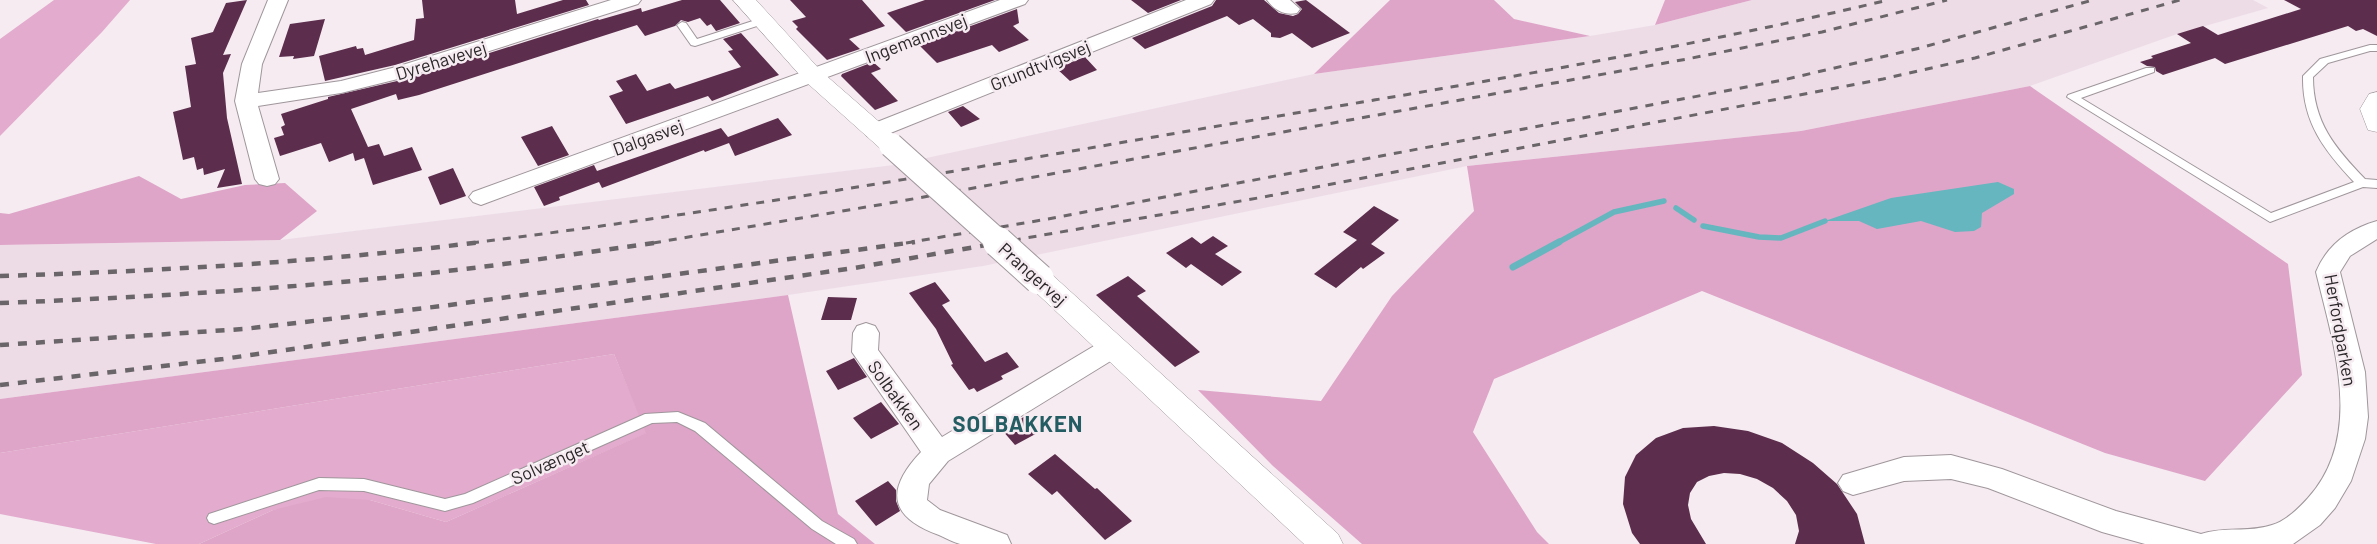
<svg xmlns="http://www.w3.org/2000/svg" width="2377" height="544" font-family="Barlow,sans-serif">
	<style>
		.built { fill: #eddce6 }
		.green { fill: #e3abcd }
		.forest { fill: #dea5c8 }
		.water { fill: #65b6bf }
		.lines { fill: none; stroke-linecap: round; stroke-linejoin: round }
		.stream-far1 { stroke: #65b6bf; stroke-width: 5.5 }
		.stream { stroke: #65b6bf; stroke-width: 7 }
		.building { fill: #5c2d4c }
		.lane-casing { stroke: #9f969b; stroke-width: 2 }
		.street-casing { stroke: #9f969b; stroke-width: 2 }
		.secondary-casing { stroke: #9f969b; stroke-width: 1 }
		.lane { fill: #fff; fill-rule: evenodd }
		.street { fill: #fff; fill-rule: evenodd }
		.secondary { fill: #fff; fill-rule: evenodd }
		.rail-far1 { stroke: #6a6568; stroke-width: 3; stroke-dasharray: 8 8; stroke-linecap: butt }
		.rail { stroke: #6a6568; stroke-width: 4.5; stroke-dasharray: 9 9; stroke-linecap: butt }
		.secondary-bridge-far1-casing { stroke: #9f969b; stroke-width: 26; stroke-linecap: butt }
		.secondary-bridge-casing { stroke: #9f969b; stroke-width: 32; stroke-linecap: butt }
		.secondary-bridge-far1 { stroke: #fff; stroke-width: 24 }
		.secondary-bridge { stroke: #fff; stroke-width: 30 }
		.labels { text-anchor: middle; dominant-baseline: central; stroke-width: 5; stroke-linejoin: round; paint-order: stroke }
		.street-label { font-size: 18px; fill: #2b2729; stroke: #f5ebf1 }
		.district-label { font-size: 22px; font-weight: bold; letter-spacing: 1px; fill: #235d63; stroke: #f5ebf1 }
	</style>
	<rect width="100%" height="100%" fill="#f5ebf1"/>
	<!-- built -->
	<path class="built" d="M1752,0h501l15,8 -91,26 -147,52 -229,45 -334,35 -484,100 -195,29 -788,104v-154l280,-5 614,-75 420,-91 276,-38 65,-11z"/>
	<!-- green -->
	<path class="green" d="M54,0h76l-28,32 -102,104v-97z
		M614,354l33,79 -201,89 -76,-22 -97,10 -74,34h-43l-156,-30v-61z"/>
	<!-- forest -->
	<path class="forest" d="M1390,0h104l20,19 76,17 -276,38z
		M1665,0h87l-97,25z
		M2030,86l258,178 14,111 -97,106 -100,-28 -403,-162 -208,88 -21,53 64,100 12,12h-187l-89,-78 -75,-76 123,11 71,-105 82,-85 -7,-45 334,-35z
		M139,176l42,23 64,-14 40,-2 32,28 -37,29 -280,5v-32l9,1z
		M788,295l50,219 37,30h-676l74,-34 53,-13 44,3 76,22 200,-89 -32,-79 -614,99v-54z"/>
	<!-- water -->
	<path class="water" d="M1998,182l16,7v5l-32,19 -1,14 -7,4 -19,1 -34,-11 -44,8 -18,-8h-34l66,-23z"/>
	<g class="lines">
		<!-- stream-far1 -->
		<path class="stream-far1" d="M1676,208l18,12
			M1703,226l56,11 22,1 44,-17
			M1557,243l57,-31 50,-11"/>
		<!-- stream -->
		<path class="stream" d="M1513,267l46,-25"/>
	</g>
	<!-- building -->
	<path class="building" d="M247,0l-24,55 8,-1 -8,19 4,45 15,66 -25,4 8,-19 -21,6 -1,-7 -6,2 -3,-13 -11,3 -10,-48 18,-5 -6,-41 11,-2 -5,-26 22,-6 13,-29z
		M422,0h93l2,14 46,-14h23l3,5 -194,60 -70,16 -6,-25 37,-10 1,3 6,-1 2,7 49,-15 2,-21 8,-1z
		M682,0h38l20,23 -24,8 -5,-7 -4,2 -7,-8 -12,4 -7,-2 -6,6 -30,10 -8,-11 -218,70 -21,5 -2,-6 -45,15 17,38 11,-3 5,12 28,-9 10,23 -49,15 -9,-27 -9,3 -2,-8 -24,9 -8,-19 -41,13 -6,-18 10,-3 -3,-8 4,-2 -4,-11 47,-15v-2l82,-19 188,-59 1,1 42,-12 1,4z
		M790,0h72l23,26 -36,13 11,10 -33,11 -31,-31 2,-2 -6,-6 14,-4z
		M925,0h70l-89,32 -19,-19z
		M1131,0h50l-33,13z
		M1216,0h48l15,13 14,3 5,-2 4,-5 -7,-7 11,-2 44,33 -38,15 -20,-15 -12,5 -9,-1v-4l-18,-14 -14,6 -12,-9 -82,33 -13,-11 80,-32z
		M2284,0h93v36l-14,-7 -7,2 -8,-5 -123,38 -10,-6 -52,17 -7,-4 -1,-4 -8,-1 -7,-4 13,-4 -2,-2 40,-13 -14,-9 26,-8 15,9 83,-26z
		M1017,9l2,14 -6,3 16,14 -30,12 -7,-7 -55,18 -18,-18z
		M325,19l-11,37 -21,3 1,-3 -15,1 11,-33z
		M741,33l38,42 -67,26 -4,-5 -82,28 -17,-28 14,-5 -7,-10 20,-7 11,17 23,-8 5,6 66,-22 -13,-16 5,-1 -10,-11z
		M1085,57l12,13 -27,11 -14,-13z
		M873,62l8,7 -10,4 27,28 -23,9 -34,-34 1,-2z
		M963,106l17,13 -19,8 -13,-15z
		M778,118l14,17 -57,21 -6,-13 -24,9 -9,-14 8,12 -102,38 -3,-6 -40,15 1,3 -16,6 -10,-19 60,-22 3,6 124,-43 7,9z
		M552,126l17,29 -31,11 -17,-29z
		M453,168l13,28 -26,9 -12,-28z
		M1374,206l25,14 -28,24 14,9 -22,16 -2,-2 -25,21 -22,-14 43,-34 -14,-8z
		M1213,236l15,10 -13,8 27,18 -20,14 -31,-22 -5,4 -20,-15 26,-16 9,7z
		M1128,276l18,15 -9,5 63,56 -25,15 -79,-72z
		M935,282l15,19 -8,4 43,57 22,-10 12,15 -18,9 2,3 -26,13 -3,-4 -5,2 -18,-25 2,-1 -17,-35 -27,-36z
		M828,297l29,1 -6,22h-30z
		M854,358l13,19 -29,13 -12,-19z
		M881,402l18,22 -28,15 -18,-21z
		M1027,415l14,16 -26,14 -13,-15z
		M1714,426l34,5 34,12 31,20 24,21 20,30 8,30h-70l4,-13 -3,-16 -9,-14 -14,-13 -16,-9 -17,-5 -16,-1 -15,3 -12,6 -7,11 -2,12 3,14 15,25h-66l-8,-11 -9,-29 2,-27 11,-22 20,-17 27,-10z
		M1055,454l40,35 2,-1 35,33 -27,19 -48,-49 -5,4 -24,-21z
		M888,481l8,9v11l4,10 -24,15 -21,-25z"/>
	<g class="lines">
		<!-- lane casing -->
		<g class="lane-casing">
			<path id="lane" d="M762,18l4,1v4l-71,23 -4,-1 -14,-20 5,-3 4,1 11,16z
				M2370,45h7v6h-7l-42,12 -15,14c0,45 22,71 52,102l12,1v8l-14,-1 -93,35 -203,-125 1,-2 78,-27h8v4l-73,26 190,115 83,-31c-30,-32 -52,-60 -51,-106l17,-17z
				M678,412l27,11 117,98 32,18 3,5h-21l-24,-15 -117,-98 -18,-9 -25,1 -179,80 -28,8 -81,-20 -45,-1 -105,34 -5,-2 -2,-4 2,-4 110,-36 45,1 81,20 20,-5 180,-80z"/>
		</g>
		<!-- street casing -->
		<g class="street-casing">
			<path id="street" d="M268,0h20l-26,64 -4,29 83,-12 55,-14 215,-67h30l-3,4 -228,72 -69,17 -83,13 21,73 -4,5 -8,2 -8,-2 -4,-5 -20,-78 7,-37z
				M1000,0h28l-3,4 -536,198 -8,3 -8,-3 -4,-5 4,-5z
				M1186,0h28l-3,4 -328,132 -8,2 -8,-2 -3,-5 3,-5z
				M1267,0h23l10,9 -3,4c-12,3 -23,-3 -30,-13z
				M2377,221v18l-27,17 -10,16 25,100 3,45 -3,22 -14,42 -16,27 -15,17 -27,19h-148l-43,-12 -114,-44 -37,-9 -47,2 -51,14 -10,-4 -5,-8 5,-8 61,-18 47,-2 51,14 114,42 85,23c23,-8 48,-1 71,-9 14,-4 27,-17 36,-27 57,-63 25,-155 8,-226 11,-27 33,-43 61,-51z
				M866,323l9,3 4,7 -1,17 64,87 162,-97 9,-3 9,3 4,7 -4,7 -174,107 -19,23 -2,16 13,10 67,25 4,9c-16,0 -35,0 -51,0 -7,-2 -14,-6 -21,-9 -50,-18 -54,-45 -18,-83l-69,-100 1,-19 4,-7z"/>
		</g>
		<!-- secondary casing -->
		<g class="secondary-casing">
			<path id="secondary" d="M733,0h23l66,72 78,68 3,5 -3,5 -9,3 -9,-3 -76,-68z
				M2377,92v40l-9,-2 -8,-21 9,-15z
				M1039,269l10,3 289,262 5,10h-39l-275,-258 -4,-7 4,-7z"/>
		</g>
		<!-- lane -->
		<use href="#lane" class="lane"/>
		<!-- street -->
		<use href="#street" class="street"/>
		<!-- secondary -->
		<use href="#secondary" class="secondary"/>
		<!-- rail-far1 -->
		<path class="rail-far1" d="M471,243c246,-30 491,-73 735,-115 228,-38 457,-74 682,-128
			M653,243l243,-41 791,-143 135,-27 125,-32
			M906,243l142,-24 735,-139 137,-32 173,-48
			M997,243l261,-45 625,-119 92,-21 205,-58"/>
		<!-- rail -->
		<path class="rail" d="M0,276c161,-5 321,-14 481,-34
			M0,303c152,-6 305,-15 456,-33 69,-8 138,-19 206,-28
			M0,345l244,-16 198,-23 473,-64
			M0,385l223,-26 631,-91 150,-26"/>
		<!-- secondary-bridge-far1 casing -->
		<g class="secondary-bridge-far1-casing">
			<path id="secondary-bridge-far1" d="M891,145l109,98"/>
		</g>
		<!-- secondary-bridge casing -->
		<g class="secondary-bridge-casing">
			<path id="secondary-bridge" d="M998,242l41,37"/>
		</g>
		<!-- secondary-bridge-far1 -->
		<use href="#secondary-bridge-far1" class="secondary-bridge-far1"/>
		<!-- secondary-bridge -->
		<use href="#secondary-bridge" class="secondary-bridge"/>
	</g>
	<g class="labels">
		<!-- street labels -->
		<g class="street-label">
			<text transform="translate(916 38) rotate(-21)">Ingemannsvej</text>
			<text transform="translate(441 60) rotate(-17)">Dyrehavevej</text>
			<text transform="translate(1040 65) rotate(-22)">Grundtvigsvej</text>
			<text transform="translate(648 137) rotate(-20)">Dalgasvej</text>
			<text transform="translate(1033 274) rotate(42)">Prangervej</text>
			<text transform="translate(2341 330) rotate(80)">Herfordparken</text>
			<text transform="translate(896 395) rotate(54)">Solbakken</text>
			<text transform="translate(550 462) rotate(-24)">Solvænget</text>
		</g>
		<!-- district labels -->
		<g class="district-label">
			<text x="1018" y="423">SOLBAKKEN</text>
		</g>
	</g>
</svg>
